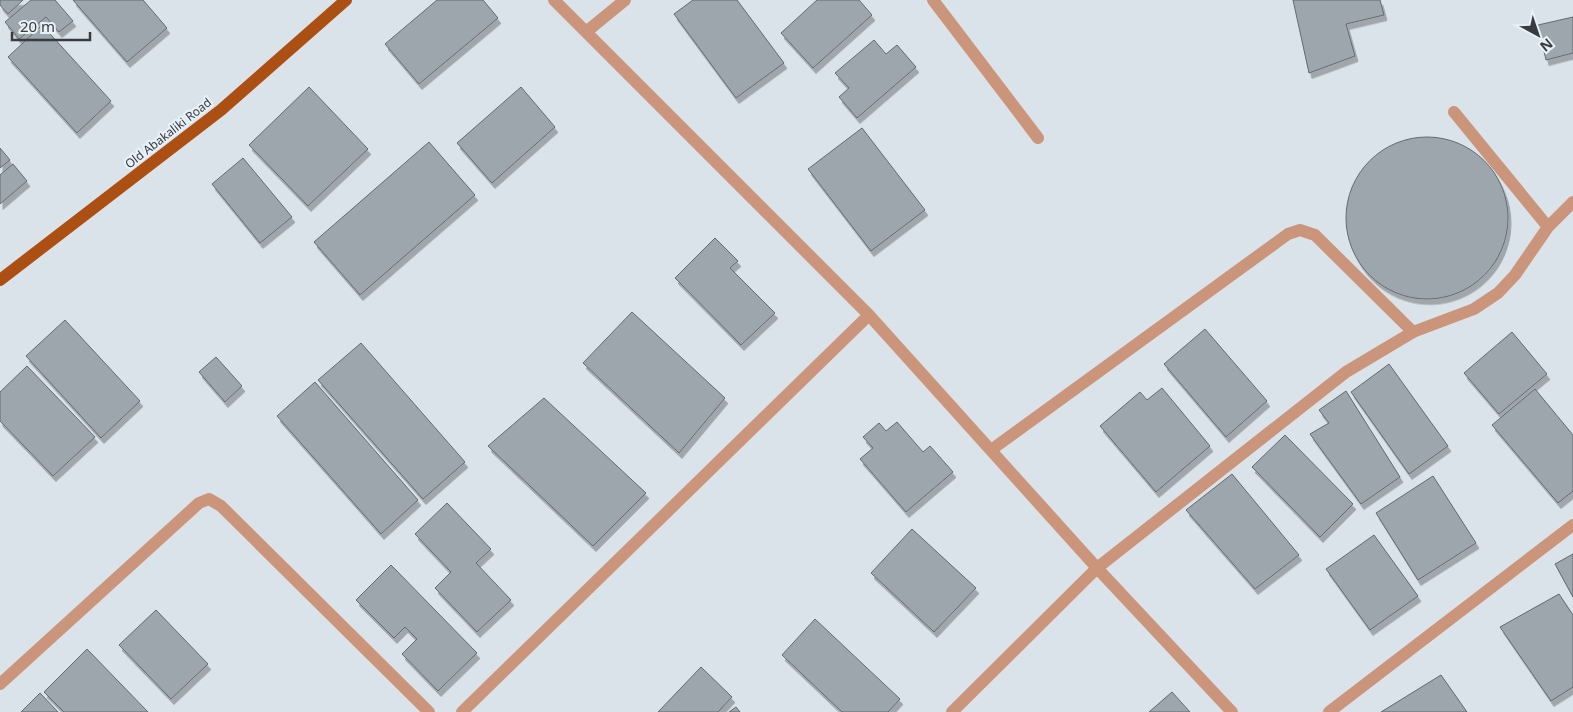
<svg xmlns="http://www.w3.org/2000/svg" width="1573" height="712" font-family="'Noto Sans',sans-serif">
	<style>
		.building { fill: #9ea6ad; stroke: #636a70; filter: url(#shadow) }
		.lines { fill: none; stroke-linecap: round; stroke-linejoin: round }
		.minor { stroke: #ca957b; stroke-width: 12 }
		.major { stroke: #ac4f13; stroke-width: 12 }
		.labels { text-anchor: middle; dominant-baseline: central; stroke-width: 4.5; stroke-linejoin: round; paint-order: stroke }
		.street-label { font-size: 12px; fill: #393c3f; stroke: #e8f0f8 }
	</style>
	<defs>
		<filter id="shadow"><feDropShadow dx="3" dy="5.5" stdDeviation="0" flood-color="#0004"/></filter>
	</defs>
	<rect width="100%" height="100%" fill="#dbe3ea"/>
	<!-- building -->
	<path class="building" d="M0,0h23l-15,14 -8,-9z
		M31,0h24l18,21 -14,11 -13,-15 -27,22 -14,-17z
		M73,0h70l24,28 -40,34z
		M437,0h46l15,18 -79,66 -34,-40z
		M693,0h44l47,63 -48,35 -62,-84z
		M817,0h42l13,15 -59,53 -32,-35z
		M1293,0h87l4,15 -38,9 9,32 -46,17z
		M1573,17v36l-27,7 -8,-35z
		M42,25l69,76 -34,32 -69,-76z
		M874,40l12,14 11,-9 19,22 -59,51 -18,-21 10,-9 -14,-15z
		M309,87l59,62 -60,57 -59,-61z
		M521,87l34,40 -63,56 -35,-40z
		M862,128l63,82 -54,41 -63,-82z
		M1346 218a81 81 0 1 1 162 0a81 81 0 1 1-162 0Z
		M429,142l46,53 -115,100 -46,-53z
		M0,148l10,12 -10,8z
		M243,158l49,59 -32,26 -48,-59z
		M13,164l14,17 -27,23v-29z
		M715,238l23,23 -8,7 45,45 -34,32 -66,-67z
		M632,312l93,86 -46,55 -96,-90z
		M65,320l75,81 -39,37 -75,-82z
		M1205,329l62,72 -41,36 -62,-73z
		M1512,332l35,42 -48,40 -35,-41z
		M361,343l104,119 -42,37 -105,-119z
		M216,357l26,29 -17,16 -26,-30z
		M1389,364l59,82 -39,28 -58,-82z
		M27,366l68,71 -42,39 -53,-55v-29z
		M315,382l103,118 -37,34 -104,-118z
		M1162,388l48,58 -54,46 -56,-66 40,-34 7,8z
		M1535,389l38,46v56l-15,12 -66,-78z
		M1346,391l54,86 -39,27 -51,-70 19,-11 -10,-13z
		M544,398l102,95 -53,53 -105,-100z
		M897,422l26,30 7,-6 23,26 -47,40 -46,-53 13,-11 -10,-11 16,-14 7,8z
		M1285,435l68,69 -33,33 -68,-70z
		M1232,474l67,81 -44,34 -69,-79z
		M1433,476l43,67 -58,37 -42,-67z
		M447,503l44,46 -15,14 35,37 -34,32 -42,-44 16,-16 -36,-38z
		M912,529l64,59 -42,44 -63,-59z
		M1374,535l44,61 -48,34 -44,-61z
		M1573,554v43l-18,-33z
		M391,565l86,88 -39,38 -36,-37 15,-15 -12,-12 -11,11 -38,-38z
		M1559,594l14,21v72l-22,14 -51,-74z
		M156,610l52,54 -37,35 -52,-54z
		M815,619l85,80 -12,13h-46l-60,-57z
		M87,649l61,63h-84l-20,-20z
		M701,667l31,30 -14,15h-60z
		M1441,675l26,37h-86z
		M1172,692l18,20h-41z
		M40,693l18,19h-37z
		M736,707l4,5h-11z"/>
	<g class="lines">
		<!-- minor -->
		<path class="minor" d="M554,0l315,315 228,253 135,144
			M933,0l105,138
			M586,32l39,-32
			M1454,112l94,115
			M991,450l297,-216 12,-4 15,5 98,97
			M0,684l199,-181 10,-4 12,7 208,206
			M462,712l407,-397
			M952,712l145,-144 249,-196 67,-40 61,-23 24,-16 17,-18 33,-48 25,-25
			M1329,712l244,-187"/>
		<!-- major -->
		<path class="major" d="M0,280l221,-170 125,-110"/>
	</g>
	<g class="labels">
		<!-- street labels -->
		<g class="street-label">
			<text transform="translate(168 133) rotate(-38)">Old Abakaliki Road</text>
		</g>
	</g>
	<!-- north arrow -->
	<g transform="translate(1538 35) rotate(140)" stroke="#e8f0f8" stroke-width="4" paint-order="stroke">
	<path d="M0-4L9 19L0 12L-9 19Z" fill="#393c3f"/>
	<text y="-8" font-size="14" font-weight="bold" text-anchor="middle" fill="#393c3f">N</text>
	</g>
	<!-- scale -->
	<path d="M12 32v8h78v-8" fill="none" stroke="#393c3f" stroke-width="2.5"/>
	<text x="20" y="32" font-size="15" fill="#393c3f" stroke="#e8f0f8" stroke-width="4" paint-order="stroke">20 m</text>
</svg>
